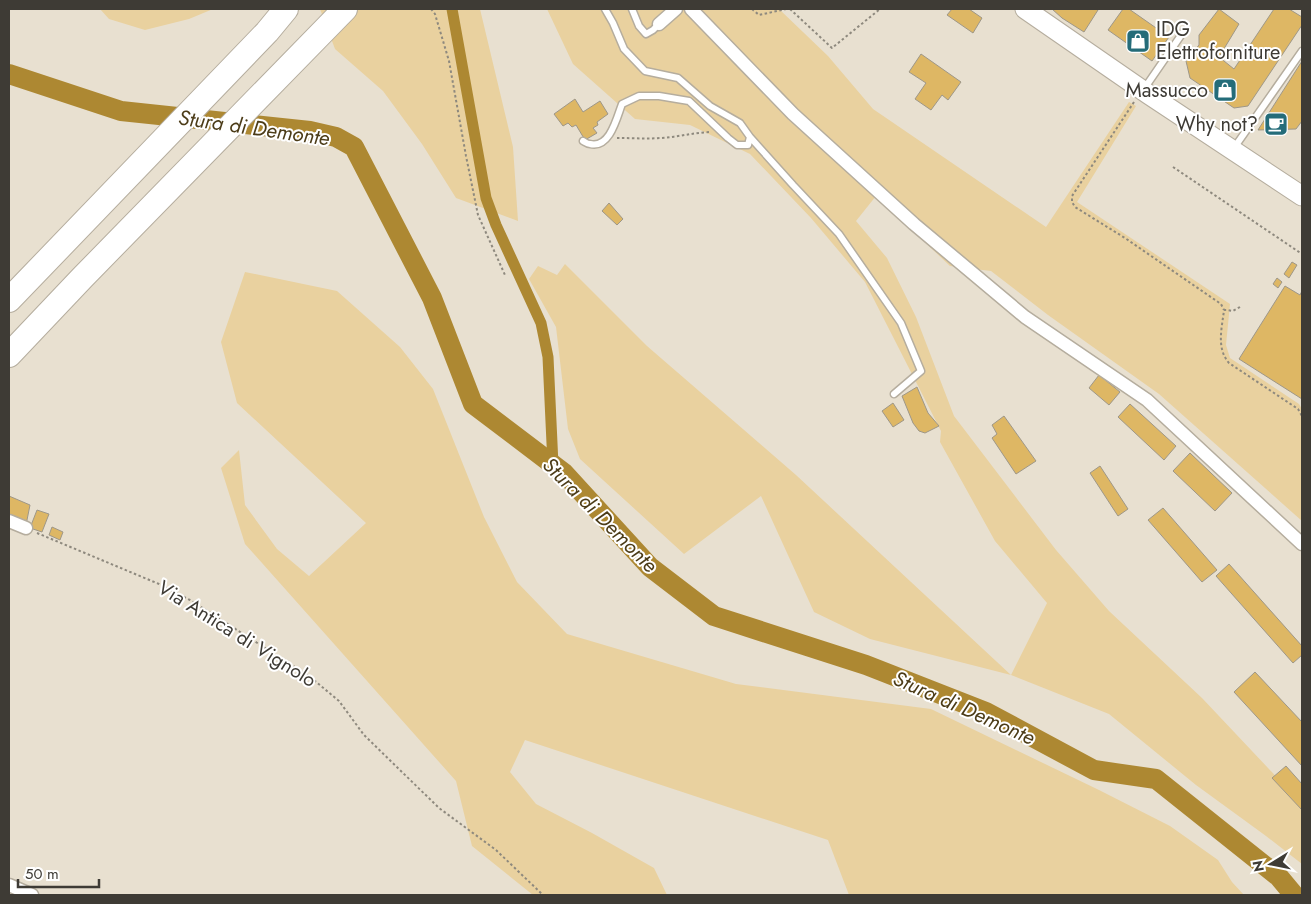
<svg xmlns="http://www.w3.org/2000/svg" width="1311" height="904" font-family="Jost,sans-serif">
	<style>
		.green { fill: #e9d19f }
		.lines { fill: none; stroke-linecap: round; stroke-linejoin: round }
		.canal { stroke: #ad8832; stroke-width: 11 }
		.river { stroke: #ad8832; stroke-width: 20 }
		.building { fill: #deb764; stroke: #9e9788 }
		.lane-casing { stroke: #b5ad9e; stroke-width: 9 }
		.street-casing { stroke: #b5ad9e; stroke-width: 15 }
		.secondary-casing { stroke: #b5ad9e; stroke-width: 21 }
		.highway-casing { stroke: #b5ad9e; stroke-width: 26 }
		.path { stroke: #8e897e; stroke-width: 2; stroke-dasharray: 2.5 2.5; stroke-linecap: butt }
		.lane { stroke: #fff; stroke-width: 6 }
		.street { stroke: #fff; stroke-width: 12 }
		.secondary { stroke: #fff; stroke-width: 19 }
		.highway { stroke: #fff; stroke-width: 24 }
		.labels { text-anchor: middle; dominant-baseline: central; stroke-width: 4; stroke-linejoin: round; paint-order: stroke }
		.poi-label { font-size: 20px; fill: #3e3b35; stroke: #fff; text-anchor: end }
		.street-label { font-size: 20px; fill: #3e3b35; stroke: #fff }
		.water-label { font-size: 21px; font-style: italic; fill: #4c3c18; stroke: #fff }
	</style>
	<rect width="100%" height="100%" fill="#e8e0d0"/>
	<!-- green -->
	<path class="green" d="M100,9h113l-24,10 -44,11 -36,-11z
		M320,9h160l33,138 5,74 -62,-23 -34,-54 -39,-53 -48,-42z
		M547,9h232l49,47 45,53 173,118 83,-125 7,4 -59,96 153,102 -4,41 4,13 69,46 3,5v112l-143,-127 -111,-79 -57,-44 -41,-5 -74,-70 -20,25 31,37 29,59 38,99 102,134 53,61 93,87 100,106v60l-36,-28 -70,-51 -87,-71 -98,-39 -141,-36 -56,-27 -53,-116 -77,58 -104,-95 -12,-30 -12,-102 -27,-48 9,-13 19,9 8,-11 82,82 149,129 215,200 36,-72 -52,-62 -55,-99 1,-11 -76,-149 -54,-64 -61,-64 -60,-29 -55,-6 -62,-55z
		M245,272l92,19 63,56 33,42 51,128 33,65 50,52 169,50 195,25 168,81 71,36 48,34 14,22 12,13h-395l-21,-55 -303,-100 -15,32 26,32 56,29 62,35 13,27h-134l-61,-49 -16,-65 -211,-237 -24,-76 18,-18 6,55 32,44 32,27 57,-53 -129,-120 -16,-61z"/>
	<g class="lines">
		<!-- canal -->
		<path class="canal" d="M452,9l34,189 10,27 45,98 7,34 5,108"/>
		<!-- river -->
		<path class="river" d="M9,74l112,37 189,20 26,6 18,10 78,151 41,106 91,69 86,94 64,49 152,49 120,47 108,58 62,9 123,98 15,18"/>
	</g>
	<!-- building -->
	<path class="building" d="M952,9h17l13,9 -9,15 -26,-18z
		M1052,9h43l3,1 -14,22 -22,-14z
		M1123,9h6l40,28 -17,24 -44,-31z
		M1219,9l20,15 -20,33 15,12 40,-60h15l13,8v8l-54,81 -14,2 -44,-30 -4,-17 13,-16v-10z
		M921,54l40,28 -13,18 -6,-5 -11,15 -16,-11 11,-16 -17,-11z
		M1302,61v60l-6,8 -38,1z
		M575,99l8,13 17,-11 8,13 -11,8 1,3 -5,3 4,5 -12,7 -9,-15 -4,2 -4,-4 -5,3 -9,-12z
		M609,203l14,16 -6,6 -15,-14z
		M1292,262l5,3 -8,13 -5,-4z
		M1277,278l5,4 -4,6 -5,-4z
		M1285,286l15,9 2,-4v108l-63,-40z
		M1099,375l21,17 -11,13 -20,-17z
		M917,387l11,26 11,13 -14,7 -6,-2 -6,-8 -11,-27z
		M893,403l11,17 -11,7 -11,-16z
		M1130,404l46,42 -12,14 -46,-43z
		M1004,416l32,45 -20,13 -24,-36 5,-4 -5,-9z
		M1190,453l42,40 -17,18 -42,-40z
		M1100,466l28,43 -10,7 -28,-43z
		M9,496l21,9 -4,20 -17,-8z
		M1163,508l54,62 -15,12 -54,-62z
		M37,510l12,4 -7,18 -12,-4z
		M52,527l11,5 -3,8 -11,-5z
		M1229,564l73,82v9l-9,8 -77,-87z
		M1255,672l47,50v44l-68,-74z
		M1286,766l16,18v26l-30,-32z"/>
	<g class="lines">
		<!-- lane casing -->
		<g class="lane-casing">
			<path id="lane" d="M632,9l7,17 7,8 7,-4 6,-6
				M1144,89l40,-58
				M750,137l43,48 46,49 62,89 20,48 -27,23
				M583,141c2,1 4,3 7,3 20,5 27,-27 32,-40l17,-8h20l30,5 39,37 9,7h11l2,-8 -10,-14 -30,-17 -32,-28 -33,-7 -21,-22 -11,-26 -8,-14
				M1234,148l68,-97"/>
		</g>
		<!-- street casing -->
		<g class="street-casing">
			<path id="street" d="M691,9l102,105 121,110 111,93 122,83 155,144
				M659,24l17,-15
				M9,521l17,7
				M9,885l23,10"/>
		</g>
		<!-- secondary casing -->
		<g class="secondary-casing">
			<path id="secondary" d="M1025,9l123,85 154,102"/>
		</g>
		<!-- highway casing -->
		<g class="highway-casing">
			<path id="highway" d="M9,300l258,-268 19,-23
				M9,355l73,-77 263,-269"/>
		</g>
		<!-- path -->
		<path class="path" d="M431,9l4,5 14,47 17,95 12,59 27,60
			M752,9l7,6 27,-6
			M790,9l42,39 48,-39
			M1134,102l-62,94v6l3,5 50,31 96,66 3,6
			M617,138c14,0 29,1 44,0 16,-1 31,-5 48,-6
			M1173,167l129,87
			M1302,254v8
			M1240,307l-7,4 -6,-1h-3c-2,18 -8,38 5,53l69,46 4,7
			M37,533l122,51 31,16 119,76 30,25 25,34 75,73 57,42 47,45"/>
		<!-- lane -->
		<use href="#lane" class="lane"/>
		<!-- street -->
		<use href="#street" class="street"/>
		<!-- secondary -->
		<use href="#secondary" class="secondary"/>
		<!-- highway -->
		<use href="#highway" class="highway"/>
	</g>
	<!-- icons -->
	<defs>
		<g id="shop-square" transform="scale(1.25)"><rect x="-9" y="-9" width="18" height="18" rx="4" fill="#246c79" stroke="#fff"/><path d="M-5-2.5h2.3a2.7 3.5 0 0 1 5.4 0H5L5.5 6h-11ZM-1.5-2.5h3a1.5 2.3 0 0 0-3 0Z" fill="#fff"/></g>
		<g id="cafe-square" transform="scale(1.25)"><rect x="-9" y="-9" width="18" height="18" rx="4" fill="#246c79" stroke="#fff"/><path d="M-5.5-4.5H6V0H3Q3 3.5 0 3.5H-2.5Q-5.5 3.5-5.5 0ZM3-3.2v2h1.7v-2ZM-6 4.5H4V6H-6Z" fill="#fff"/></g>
	</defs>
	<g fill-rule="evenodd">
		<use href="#shop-square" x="1138" y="41"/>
		<use href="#shop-square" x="1225" y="90"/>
		<use href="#cafe-square" x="1276" y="124"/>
	</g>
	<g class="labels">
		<!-- poi labels -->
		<g class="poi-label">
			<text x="1156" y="29" text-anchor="start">IDG<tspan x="1156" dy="23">Elettroforniture</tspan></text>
			<text x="1208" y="90">Massucco</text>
			<text x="1258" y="124">Why not?</text>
		</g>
		<!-- street labels -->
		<g class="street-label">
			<text transform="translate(237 634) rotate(32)">Via Antica di Vignolo</text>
		</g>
		<!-- water labels -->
		<g class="water-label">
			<text transform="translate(254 128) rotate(8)">Stura di Demonte</text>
			<text transform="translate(600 515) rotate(45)">Stura di Demonte</text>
			<text transform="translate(964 708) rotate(24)">Stura di Demonte</text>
		</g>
	</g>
	<!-- border -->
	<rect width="1311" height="904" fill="none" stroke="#3e3b35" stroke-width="20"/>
	<!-- north arrow -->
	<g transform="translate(1271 864) rotate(260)" stroke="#ffffff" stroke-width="4" paint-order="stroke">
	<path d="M0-4L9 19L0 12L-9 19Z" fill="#3e3b35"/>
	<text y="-8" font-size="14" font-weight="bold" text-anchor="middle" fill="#3e3b35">N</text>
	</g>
	<!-- scale -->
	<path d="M18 879v8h81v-8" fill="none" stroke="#3e3b35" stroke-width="2.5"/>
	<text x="25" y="879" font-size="15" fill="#3e3b35" stroke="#ffffff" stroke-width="4" paint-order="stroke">50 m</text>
</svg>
